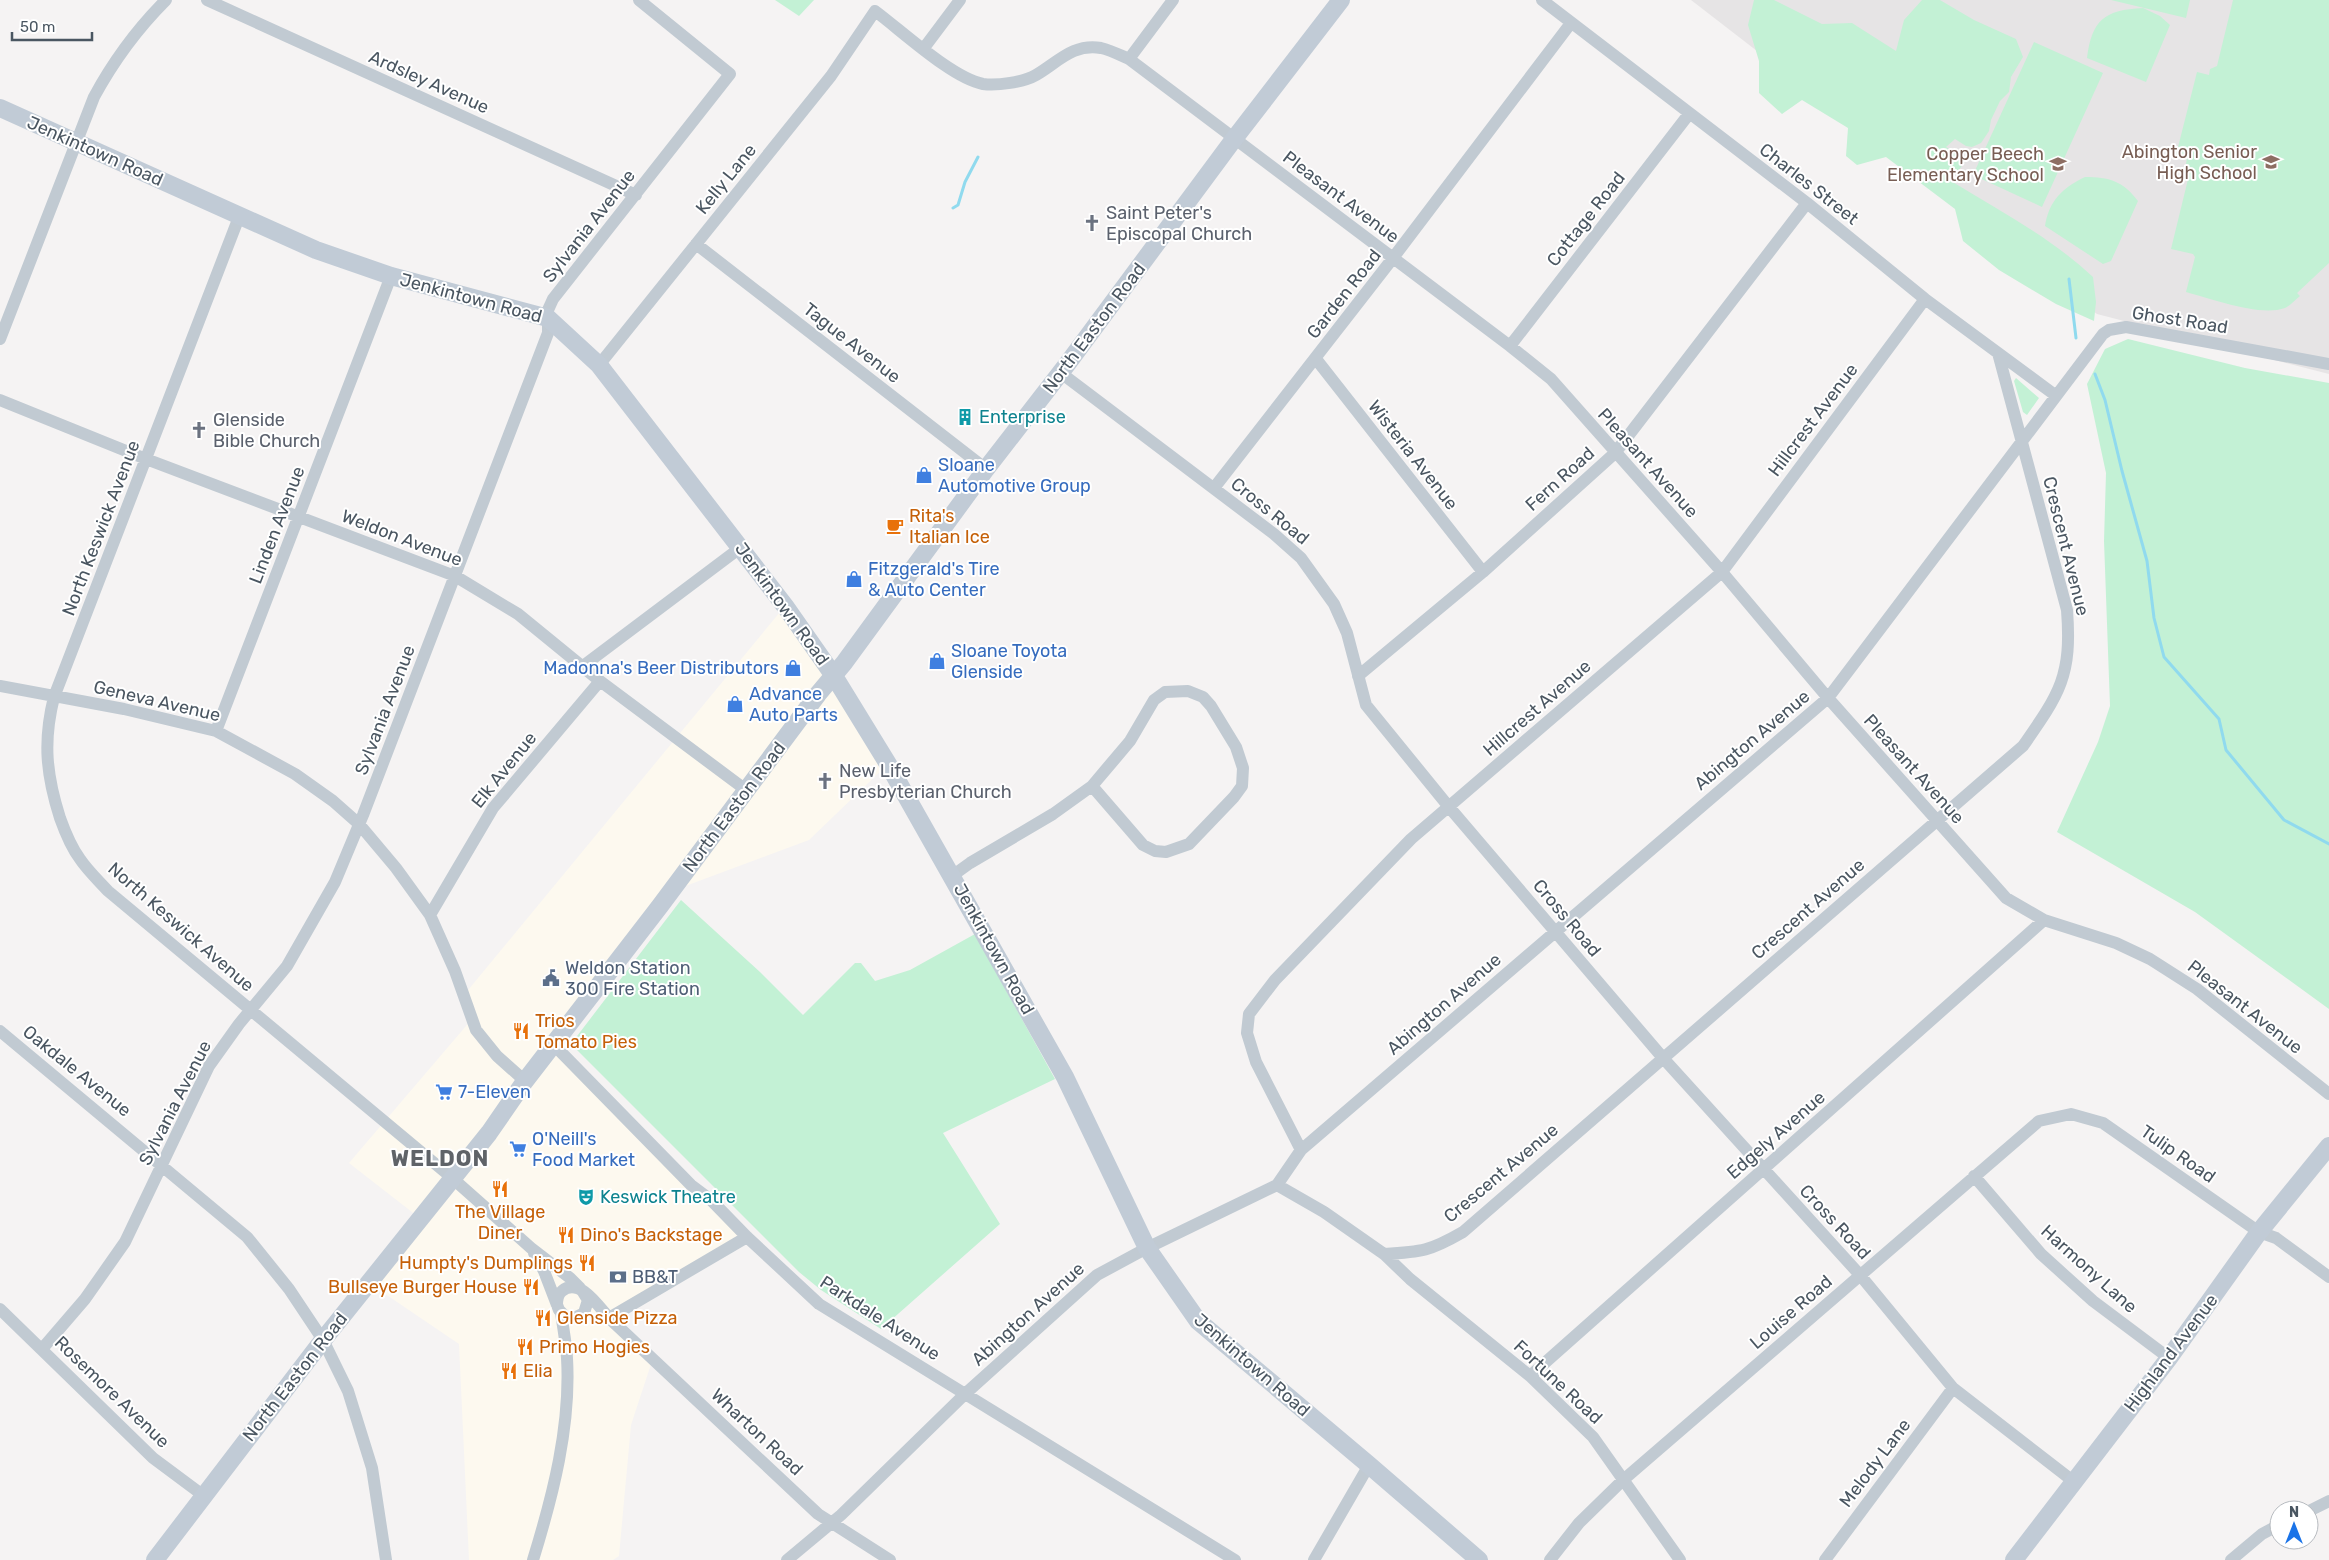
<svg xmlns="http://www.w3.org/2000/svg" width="2329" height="1560" font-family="Rubik,sans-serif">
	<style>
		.commercial { fill: #fdf9ef }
		.education { fill: #e6e4e5 }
		.green { fill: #c3f1d5 }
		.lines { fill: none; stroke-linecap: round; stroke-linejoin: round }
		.stream { stroke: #90daee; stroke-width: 3 }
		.street { stroke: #c1cad2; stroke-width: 12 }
		.secondary { stroke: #c1cbd6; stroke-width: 18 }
		.labels { text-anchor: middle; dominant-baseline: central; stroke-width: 4; stroke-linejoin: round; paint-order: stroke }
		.street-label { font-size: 18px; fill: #4a5661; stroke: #fff }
		.education-label { font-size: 18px; fill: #785e54; stroke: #fff; text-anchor: end }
		.worship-label { font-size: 18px; fill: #5b616d; stroke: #fff; text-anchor: start }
		.culture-label { font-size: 18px; fill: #0d838f; stroke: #fff; text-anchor: start }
		.shop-label { font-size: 18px; fill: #366cbe; stroke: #fff; text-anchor: start }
		.food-label { font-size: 18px; fill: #c56008; stroke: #fff; text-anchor: start }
		.service-label { font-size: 18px; fill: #4e5e75; stroke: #fff; text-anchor: start }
		.district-label { font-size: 22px; font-weight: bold; letter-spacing: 1px; fill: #5f6368; stroke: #fff }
	</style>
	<rect width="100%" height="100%" fill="#f5f3f3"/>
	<!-- commercial -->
	<path class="commercial" d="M785,606l103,158 -79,76 -137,51 -118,154 193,192 -138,80 44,41 -22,67 -12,131 -6,4h-144l-10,-216 -90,-61 52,-64 -72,-56 123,-144 -8,-24z"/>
	<!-- education -->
	<path class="education" d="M1691,0h638v374l-232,-60z"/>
	<!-- green -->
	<path class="green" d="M775,0h39l-15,16z
		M1754,0h20l48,24 30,-1 44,28 8,-31 18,-20h18l34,20 42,19 7,18 -12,20 -2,15 -9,9 -9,19 -2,11 -8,12 -9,4 -6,-1 -11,-7 -9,8 20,13 -15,21c50,31 98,55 142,96l3,25 -2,19 -38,-17 -57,-34 -36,-29 -8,-32 -69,-52 -29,8 -11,-9 2,-28 -46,-28 -20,14 -23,-21v-32l-11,-36z
		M2111,0h79l-4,18z
		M2233,0h96v263l-32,30 3,3c-5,4 -10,10 -15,12 -25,9 -73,-9 -99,-16l9,-35 -2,-3 -22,-5 19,-78 -4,-7 1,-6 -11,-3 21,-83 12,3 1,-6 7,-3z
		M2143,8l17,8 10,9 -24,57 -59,-24c5,-38 17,-48 56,-50z
		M2034,42l69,31 -61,134 -69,-32z
		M2085,177c24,0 38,4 53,24l-27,60 -8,3 -58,-38c4,-25 17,-38 40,-49z
		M2128,339l117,29 84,15v626l-134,-97 -138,-80 41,-90 12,-36 -6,-165 2,-68 -19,-89 18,-35z
		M2016,378l23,20 -12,17 -4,-3 -9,-31z
		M681,900l79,72 43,43 52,-52h6l14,18 35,-11 65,-36 80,145 -112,54 57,91 -119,105 -60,-39 -22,-18 -228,-228z"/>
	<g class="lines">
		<!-- stream -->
		<path class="stream" d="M953,208l5,-3 7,-23 13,-25
			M2069,279l7,59
			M2095,374l10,26 17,71 25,90 7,57 10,39 55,62 7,31 58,70 45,24"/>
		<!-- street -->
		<path class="street" d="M207,0l429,195
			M1542,0l265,203 118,96 130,96
			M924,48l36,-48
			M1129,59l44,-59
			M239,217l-185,480c-11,44 -8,77 6,121 5,14 11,29 20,41 8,12 19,22 28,32l343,286 80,71 39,30 10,10
			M696,244l290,225
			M0,339l94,-242c20,-37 42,-67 72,-97
			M1510,346l179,-232
			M1316,359l167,213
			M599,365l232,-289 44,-65c27,20 77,67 108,73 14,2 41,-2 53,-9 21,-12 37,-32 65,-27 9,2 19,7 28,11l381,287 41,33 171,193 106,126 178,200 38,22 72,23 34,16 47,30 132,105
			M1061,373l213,161 27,24 33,46 13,29 19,72 83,102 214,251 197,217 93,113 120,93
			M0,400l146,59 309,117 63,38 82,67 146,109
			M1214,488l179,-230 178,-235
			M583,666l157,-118
			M1358,676l125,-104 132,-119 192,-250
			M0,686l124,23 92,22 79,43 38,27 26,23 37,44 34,47 25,56 21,59 21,26 28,25
			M216,731l175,-455
			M952,876l18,-13 83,-49 39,-28 38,-45 24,-41 11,-8 23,-1 15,6 8,9 25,41 7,21 -1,18 -8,11 -45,47 -23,8 -11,-1 -12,-6 -51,-59
			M430,915l63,-107 107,-127
			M0,1031l247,206 42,52 34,51 25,51 24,77 14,92
			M554,1045l137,140 20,15 36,37 72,67 416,256
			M1301,1150l-45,-88 -9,-29 2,-19 26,-34 136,-141 311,-267 203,-273
			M1974,1176l67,78 52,47 76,57
			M1277,1185l47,27 60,42 26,25 120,97 63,61 87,123
			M534,1253l10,18 15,39 6,6 9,2 10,-5 4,-13 -5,-8
			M1384,1254c38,-2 46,-3 79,-22l560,-486c37,-53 49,-70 44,-136l-69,-257
			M557,1305c0,-6 1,-11 5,-14 17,-15 37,16 47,27l209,196 72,46
			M0,1309l153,149 51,38
			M609,1318l138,-81
			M42,1349l43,-50 40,-57 84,-176 30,-42 48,-58 48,-84 28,-67 185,-482v-23l5,-11 177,-225 -91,-74
			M1530,1376l514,-456
			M2309,1511l20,-10
			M533,1560c20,-65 38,-134 34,-202 -1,-16 -4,-30 -6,-46
			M787,1560l54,-45 124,-121 132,-119 50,-27 130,-63 24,-35 527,-452 275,-364 6,-4 17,-3 203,37
			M1314,1560l55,-95
			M1550,1560l29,-37 43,-42 417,-360 32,-7 32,9 156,109 17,6 53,39
			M1825,1560l128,-172
			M2231,1560l31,-26 17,-9"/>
		<!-- secondary -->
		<path class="secondary" d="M0,108l316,142 75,26 157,42 51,47 186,241 49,70 54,88 177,313 82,171 51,73 171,144 110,95
			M155,1560l168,-220 166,-207 36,-52 135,-175 158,-212 26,-31 142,-194 82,-106 166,-224 107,-139
			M2014,1560l155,-202 90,-126 70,-86"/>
	</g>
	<!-- icons -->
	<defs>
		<g id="school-bare" transform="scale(1.35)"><path d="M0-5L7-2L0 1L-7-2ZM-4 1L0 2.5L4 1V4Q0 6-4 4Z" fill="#8d6e63" stroke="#fff" stroke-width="2.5" paint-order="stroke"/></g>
		<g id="church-bare" transform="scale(1.35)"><path d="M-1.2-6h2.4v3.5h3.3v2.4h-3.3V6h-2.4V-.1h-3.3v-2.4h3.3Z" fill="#6b7280" stroke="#fff" stroke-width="2.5" paint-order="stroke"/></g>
		<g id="building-bare" transform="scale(1.35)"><path d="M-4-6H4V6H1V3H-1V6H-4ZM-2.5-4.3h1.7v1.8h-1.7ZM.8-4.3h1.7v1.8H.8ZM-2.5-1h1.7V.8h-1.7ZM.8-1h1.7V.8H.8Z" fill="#0f9aa8" stroke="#fff" stroke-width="2.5" paint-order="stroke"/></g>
		<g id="shop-bare" transform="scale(1.35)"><path d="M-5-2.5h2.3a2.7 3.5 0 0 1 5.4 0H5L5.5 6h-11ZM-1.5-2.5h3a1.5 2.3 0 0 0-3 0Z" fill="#3f7fe0" stroke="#fff" stroke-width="2.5" paint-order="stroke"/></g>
		<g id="cafe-bare" transform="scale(1.35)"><path d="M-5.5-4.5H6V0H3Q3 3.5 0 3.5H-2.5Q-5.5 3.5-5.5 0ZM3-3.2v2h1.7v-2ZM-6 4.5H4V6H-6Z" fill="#e8710a" stroke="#fff" stroke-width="2.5" paint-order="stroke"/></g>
		<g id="civic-bare" transform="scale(1.35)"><path d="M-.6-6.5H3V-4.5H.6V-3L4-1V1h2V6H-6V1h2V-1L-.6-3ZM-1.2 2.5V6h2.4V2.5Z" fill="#5c6f8a" stroke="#fff" stroke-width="2.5" paint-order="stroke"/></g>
		<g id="restaurant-bare" transform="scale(1.35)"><path d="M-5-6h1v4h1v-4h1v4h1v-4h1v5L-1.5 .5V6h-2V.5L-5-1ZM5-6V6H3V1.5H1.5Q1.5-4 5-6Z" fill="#e8710a" stroke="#fff" stroke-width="2.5" paint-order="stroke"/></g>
		<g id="supermarket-bare" transform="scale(1.35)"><path d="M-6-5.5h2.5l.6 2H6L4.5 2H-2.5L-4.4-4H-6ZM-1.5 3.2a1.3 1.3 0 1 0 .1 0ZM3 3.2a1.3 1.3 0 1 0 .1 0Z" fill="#3f7fe0" stroke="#fff" stroke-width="2.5" paint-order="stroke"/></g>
		<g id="theatre-bare" transform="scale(1.35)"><path d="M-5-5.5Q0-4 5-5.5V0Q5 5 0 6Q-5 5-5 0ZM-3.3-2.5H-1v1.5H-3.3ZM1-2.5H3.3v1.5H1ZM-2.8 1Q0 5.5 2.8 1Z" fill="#0f9aa8" stroke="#fff" stroke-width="2.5" paint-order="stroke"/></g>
		<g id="bank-bare" transform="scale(1.35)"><path d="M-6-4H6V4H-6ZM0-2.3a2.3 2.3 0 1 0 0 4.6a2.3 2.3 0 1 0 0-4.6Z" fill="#5c6f8a" stroke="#fff" stroke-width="2.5" paint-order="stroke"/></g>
	</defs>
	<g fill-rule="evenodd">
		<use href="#school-bare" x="2271" y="162"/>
		<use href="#school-bare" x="2058" y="164"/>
		<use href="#church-bare" x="1092" y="223"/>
		<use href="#building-bare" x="965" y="417"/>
		<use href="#church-bare" x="199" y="430"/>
		<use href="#shop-bare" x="924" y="475"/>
		<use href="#cafe-bare" x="895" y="526"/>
		<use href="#shop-bare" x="854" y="579"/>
		<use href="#shop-bare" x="937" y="661"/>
		<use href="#shop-bare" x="793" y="668"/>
		<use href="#shop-bare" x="735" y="704"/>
		<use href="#church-bare" x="825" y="781"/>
		<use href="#civic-bare" x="551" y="978"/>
		<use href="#restaurant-bare" x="521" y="1031"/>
		<use href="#supermarket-bare" x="444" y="1092"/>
		<use href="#supermarket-bare" x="518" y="1149"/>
		<use href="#restaurant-bare" x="500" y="1189"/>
		<use href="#theatre-bare" x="586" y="1197"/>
		<use href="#restaurant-bare" x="566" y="1235"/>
		<use href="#restaurant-bare" x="587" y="1263"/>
		<use href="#bank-bare" x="618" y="1277"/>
		<use href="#restaurant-bare" x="531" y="1287"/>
		<use href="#restaurant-bare" x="543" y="1318"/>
		<use href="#restaurant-bare" x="525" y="1347"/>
		<use href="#restaurant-bare" x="509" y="1371"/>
	</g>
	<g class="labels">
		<!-- street labels -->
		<g class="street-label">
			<text transform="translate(429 82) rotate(24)">Ardsley Avenue</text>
			<text transform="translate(95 151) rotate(24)">Jenkintown Road</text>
			<text transform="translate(726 179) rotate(-51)">Kelly Lane</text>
			<text transform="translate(1809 184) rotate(38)">Charles Street</text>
			<text transform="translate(1341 197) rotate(37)">Pleasant Avenue</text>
			<text transform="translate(1586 219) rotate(-52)">Cottage Road</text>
			<text transform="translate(589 226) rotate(-52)">Sylvania Avenue</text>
			<text transform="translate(1344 294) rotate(-52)">Garden Road</text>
			<text transform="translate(471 298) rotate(15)">Jenkintown Road</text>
			<text transform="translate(2180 320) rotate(9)">Ghost Road</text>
			<text transform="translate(1094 328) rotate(-53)">North Easton Road</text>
			<text transform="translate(852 343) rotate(38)">Tague Avenue</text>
			<text transform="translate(1813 420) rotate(-53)">Hillcrest Avenue</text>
			<text transform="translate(1413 455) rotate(52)">Wisteria Avenue</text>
			<text transform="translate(1648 463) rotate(48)">Pleasant Avenue</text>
			<text transform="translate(1560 479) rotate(-42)">Fern Road</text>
			<text transform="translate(1270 511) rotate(39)">Cross Road</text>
			<text transform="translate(277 525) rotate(-69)">Linden Avenue</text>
			<text transform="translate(101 528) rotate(-69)">North Keswick Avenue</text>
			<text transform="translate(402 538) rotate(21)">Weldon Avenue</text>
			<text transform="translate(2066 546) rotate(76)">Crescent Avenue</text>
			<text transform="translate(782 604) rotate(54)">Jenkintown Road</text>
			<text transform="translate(157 701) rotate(13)">Geneva Avenue</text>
			<text transform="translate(1537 708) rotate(-41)">Hillcrest Avenue</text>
			<text transform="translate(385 710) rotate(-69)">Sylvania Avenue</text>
			<text transform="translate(1752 740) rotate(-40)">Abington Avenue</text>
			<text transform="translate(1914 769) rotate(48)">Pleasant Avenue</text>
			<text transform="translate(504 770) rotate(-51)">Elk Avenue</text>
			<text transform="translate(734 807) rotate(-53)">North Easton Road</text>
			<text transform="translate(1808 909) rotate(-41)">Crescent Avenue</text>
			<text transform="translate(1567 918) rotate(50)">Cross Road</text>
			<text transform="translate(181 927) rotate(41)">North Keswick Avenue</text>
			<text transform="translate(994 949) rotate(61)">Jenkintown Road</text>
			<text transform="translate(1444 1004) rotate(-41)">Abington Avenue</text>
			<text transform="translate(2245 1007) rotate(38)">Pleasant Avenue</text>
			<text transform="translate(77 1071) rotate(39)">Oakdale Avenue</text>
			<text transform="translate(175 1103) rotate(-63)">Sylvania Avenue</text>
			<text transform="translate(1776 1135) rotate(-41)">Edgely Avenue</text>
			<text transform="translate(2178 1154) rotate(35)">Tulip Road</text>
			<text transform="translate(1501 1173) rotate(-40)">Crescent Avenue</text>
			<text transform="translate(1835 1222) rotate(47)">Cross Road</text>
			<text transform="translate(2089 1269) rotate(42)">Harmony Lane</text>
			<text transform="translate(1791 1312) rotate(-41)">Louise Road</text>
			<text transform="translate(1028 1314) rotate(-42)">Abington Avenue</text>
			<text transform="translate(880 1318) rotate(33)">Parkdale Avenue</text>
			<text transform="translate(2171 1353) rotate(-53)">Highland Avenue</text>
			<text transform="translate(1252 1365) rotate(41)">Jenkintown Road</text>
			<text transform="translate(295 1377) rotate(-52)">North Easton Road</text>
			<text transform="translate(1558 1382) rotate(43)">Fortune Road</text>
			<text transform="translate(112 1392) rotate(44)">Rosemore Avenue</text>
			<text transform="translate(757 1432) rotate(43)">Wharton Road</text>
			<text transform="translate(1875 1463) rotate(-53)">Melody Lane</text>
		</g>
		<!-- education labels -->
		<g class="education-label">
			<text x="2257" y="152">Abington Senior<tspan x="2257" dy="21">High School</tspan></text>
			<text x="2044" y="154">Copper Beech<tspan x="2044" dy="21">Elementary School</tspan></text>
		</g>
		<!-- worship labels -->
		<g class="worship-label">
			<text x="1106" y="213">Saint Peter's<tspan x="1106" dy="21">Episcopal Church</tspan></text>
			<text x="213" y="420">Glenside<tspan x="213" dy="21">Bible Church</tspan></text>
			<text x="839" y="771">New Life<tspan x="839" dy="21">Presbyterian Church</tspan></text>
		</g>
		<!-- culture labels -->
		<g class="culture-label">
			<text x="979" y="417">Enterprise</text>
			<text x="600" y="1197">Keswick Theatre</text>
		</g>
		<!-- shop labels -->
		<g class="shop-label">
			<text x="938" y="465">Sloane<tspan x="938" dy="21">Automotive Group</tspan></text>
			<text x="868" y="569">Fitzgerald's Tire<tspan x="868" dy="21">&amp; Auto Center</tspan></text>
			<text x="951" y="651">Sloane Toyota<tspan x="951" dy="21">Glenside</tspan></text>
			<text x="779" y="668" text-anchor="end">Madonna's Beer Distributors</text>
			<text x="749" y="694">Advance<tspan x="749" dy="21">Auto Parts</tspan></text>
			<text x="458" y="1092">7-Eleven</text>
			<text x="532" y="1139">O'Neill's<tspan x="532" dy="21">Food Market</tspan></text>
		</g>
		<!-- food labels -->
		<g class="food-label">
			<text x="909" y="516">Rita's<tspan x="909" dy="21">Italian Ice</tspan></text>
			<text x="535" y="1021">Trios<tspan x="535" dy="21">Tomato Pies</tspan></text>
			<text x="500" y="1212" text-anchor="middle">The Village<tspan x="500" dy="21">Diner</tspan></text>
			<text x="580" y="1235">Dino's Backstage</text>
			<text x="573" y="1263" text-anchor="end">Humpty's Dumplings</text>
			<text x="517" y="1287" text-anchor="end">Bullseye Burger House</text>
			<text x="557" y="1318">Glenside Pizza</text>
			<text x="539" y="1347">Primo Hogies</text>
			<text x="523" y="1371">Elia</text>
		</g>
		<!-- service labels -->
		<g class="service-label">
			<text x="565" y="968">Weldon Station<tspan x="565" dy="21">300 Fire Station</tspan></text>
			<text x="632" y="1277">BB&amp;T</text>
		</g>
		<!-- district labels -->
		<g class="district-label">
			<text x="440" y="1158">WELDON</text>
		</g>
	</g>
	<!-- north arrow -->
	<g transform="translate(2294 1525)"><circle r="24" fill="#ffffff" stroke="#b7bbc0"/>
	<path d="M0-4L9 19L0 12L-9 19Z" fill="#1a73e8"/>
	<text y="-8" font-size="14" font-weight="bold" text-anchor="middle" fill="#4a5661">N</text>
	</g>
	<!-- scale -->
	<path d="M12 32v8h80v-8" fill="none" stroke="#4a5661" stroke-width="2.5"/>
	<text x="20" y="32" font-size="15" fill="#4a5661" stroke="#ffffff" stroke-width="4" paint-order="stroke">50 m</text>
</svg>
